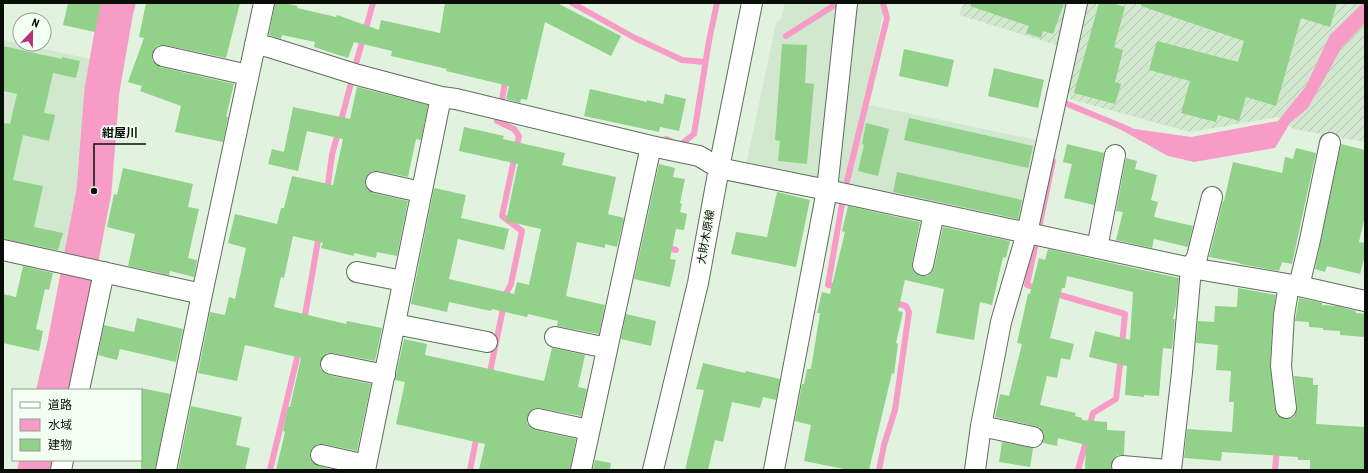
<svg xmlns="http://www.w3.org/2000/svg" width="1368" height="473" font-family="'Roboto Condensed','Noto Sans JP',sans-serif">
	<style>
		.built { fill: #d1e8ce }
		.industrial { fill: url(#industrial-furrows) }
		.water { fill: #f79cc6 }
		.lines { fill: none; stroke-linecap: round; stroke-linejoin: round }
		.stream { stroke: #f79cc6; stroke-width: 6 }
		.river { stroke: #f79cc6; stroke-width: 35 }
		.building { fill: #91d189 }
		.minor-casing { stroke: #5e6d5c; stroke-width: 22 }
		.minor { stroke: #fff; stroke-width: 20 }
		.labels { text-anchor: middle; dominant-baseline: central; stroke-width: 3.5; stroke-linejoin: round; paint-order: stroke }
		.street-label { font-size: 11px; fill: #090f08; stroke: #f3fef2 }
		.leader { fill: none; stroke: #090f08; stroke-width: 1.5 }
		.callout-dot { fill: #090f08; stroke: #f3fef2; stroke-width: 1.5 }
		.callout-label { font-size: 12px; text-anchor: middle; font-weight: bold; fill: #090f08; stroke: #f3fef2; stroke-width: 3.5; stroke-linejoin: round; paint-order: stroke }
	</style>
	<defs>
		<pattern id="industrial-furrows" width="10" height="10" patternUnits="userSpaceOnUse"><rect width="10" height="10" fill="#d1e8ce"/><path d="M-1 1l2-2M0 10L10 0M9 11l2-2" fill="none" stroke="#b2c6af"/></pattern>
	</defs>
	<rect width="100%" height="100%" fill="#e1f3df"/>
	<!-- built -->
	<path class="built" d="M785,3h98l1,5 -19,96 176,37 -17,87 -279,-58 31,-147 5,-4z
		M3,40l92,20 -11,126 -18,73 -63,-14z"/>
	<!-- industrial -->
	<path class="industrial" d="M964,3h401v139l-72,-13 -15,-12 -88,15 -120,-33 -7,-52 -104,-32z"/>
	<!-- water -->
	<path class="water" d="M1363,3h2v20l-23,24 -34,61 -18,15 -15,25 -81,14 -26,-6 -54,-30 77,11 87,-16 28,-35 24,-51z"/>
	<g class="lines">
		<!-- stream -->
		<path class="stream" d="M572,3l63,35 47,22 23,2
			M786,36l47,-30
			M355,67l18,-64
			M502,99l4,-22
			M1065,103l65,27
			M666,139l14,6 14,-11 15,-93 8,-38
			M847,181l40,-163 -4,-15
			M327,191l5,-36 19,-72
			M665,247l11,3
			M839,287l-11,-2 14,-81
			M1039,289l-12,-4 26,-124
			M1053,293l72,21 -3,31
			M304,321l15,-86
			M489,377l17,-83 5,-10 11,-53 -20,-15 17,-80 -5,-7 -17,-8
			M1089,427l4,-14 23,-14 5,-43
			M270,470l29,-120
			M470,470l7,-35
			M879,470l5,-25 11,-35 14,-98 -3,-6 -14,-4
			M1078,470l9,-32
			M1275,470l2,-22"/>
		<!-- river -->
		<path class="river" d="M54,390l11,-47 29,-152 8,-101 14,-80 2,-7
			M35,470l2,-10"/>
	</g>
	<!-- building -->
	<path class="building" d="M68,3h33l-6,29 -32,-7z
		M146,3h94l-14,55 -61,-13h-6l-4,3 -3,6v6l3,4 5,3 74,17 -8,33h2l-5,25 -48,-10 6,-26 -41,-15 2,-5 -14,-4 16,-44 -5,-1z
		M275,3h8l15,3 -1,2 39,9 1,-2 42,15 2,-10 59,13 5,-30h112l64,33 -10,20 -66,-34 -18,78 -6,-1 -1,4 -14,-4 3,-13 -63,-15 1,-2 -56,-13 1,-5 -38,-9 -6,16 -34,-11 1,-5 -33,-7 -1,4 -12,-4z
		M971,3h93l-11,31 -10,-3 -2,7 -15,-5 3,-7 -59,-20z
		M1099,3h13l13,4 -11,40 9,3 -8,32 6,2 -6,20 -41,-11z
		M1141,3h196l-7,24 -29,-9 -25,88 -30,-9 -7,24 -21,-6 -2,7 -35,-9 9,-32 -41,-11 8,-29 81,21 6,-21 -103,-35z
		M782,44l25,1 -2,38 9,1 -7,80 -29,-3 2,-20 -5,-1z
		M3,46l59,13v-2l18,4 -4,17 -23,-5 -9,40 11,2 -6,26 -26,-6 -10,45 30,6 -9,41 29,6 -5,17 -55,-11v-116l7,1 7,-30 -14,-3z
		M904,49l50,11 -6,27 -49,-11z
		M994,68l50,12 -6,28 -50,-12z
		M357,87l71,18 -7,35 -5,-1 -8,38 -30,-6h-5l-5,3 -3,6v5l3,5 5,3 35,8 -11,55 -20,-4 -1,6 -22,-5v3l-33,-8 2,-5 -30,-7 -9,42 -3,-1 -7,30 72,17 1,-3 35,7 -7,33 -42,-8h-6l-4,3 -3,6v6l3,4 5,3 43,9 -14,67 -34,-7h-5l-5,3 -3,5v6l3,5 6,3 16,4h-59l9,-38 -2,-1 5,-24h2l11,-49 -56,-13 -8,36 -39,-8 12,-61 15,3 4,-18 6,2 11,-51 -18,-5 7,-29 42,10 4,-16h3l8,-32 41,9 10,-46 -36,-8 -9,40 -30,-7 4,-15 12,3 9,-45 57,12z
		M590,89l57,13v-2l16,4 2,-10 21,5 -7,32 -19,-4 -1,5 -75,-16z
		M909,118l124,28 -5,22 -124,-28z
		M866,123l23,6 -11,47 -20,-5 6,-26 -2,-1z
		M464,127l40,9 -1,3 62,14 -3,12 54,12 -8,37 16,4 -7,29 -12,-3v4l-28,-6 -11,54 39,9 -6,29 -42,-8 1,-5 -30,-7 -1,3 -35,-8 -1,2 -42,-9 -2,10 -36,-8 23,-116 32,7 -5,23 48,11 -5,21 -46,-11 -9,40 65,15 3,-12 12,3 12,-56 -35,-8 12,-57 -59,-13z
		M1067,144l37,9 -10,52 -30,-7 8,-34 -9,-2z
		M1341,144l24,6v66l-6,26 6,1v12l-5,19 -33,-8 -2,6 -10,-3z
		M1296,148l20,5 -24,111 -10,-2 -3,9 -39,-7v-1l-31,-6 14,-56h1l9,-39 49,11 3,-16 8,2z
		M1126,158l11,3 -2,8 22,6 -6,25 7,2 -4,15 39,9 -5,21 -34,-8 -2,9 -36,-8 7,-28 -7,-1z
		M659,164l16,4 -2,9 12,2 -5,24 2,1 -2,8 7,2 -3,16 -8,-1 -6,30 6,1 -6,27 -36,-8z
		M123,168l70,16 -5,23 11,2 -11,49 9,2 -3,17 -24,-6 -1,4 -41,-9 7,-32 -28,-7 7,-33 3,1z
		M897,172l125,28 -4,19 -125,-27z
		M777,192l33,8 -14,67 -65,-13 5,-22 31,5z
		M848,206l72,16 -8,41v5l3,5 5,3h7l4,-3 3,-5 9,-41 67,14 -4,17 -3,-1 -11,48 -12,-3 -6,38 -38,-7 8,-44 -39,-9 -7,31 5,1 -7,31 2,1 -4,30 -2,-1 -23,97h-20l-45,-9 7,-36 -16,-4 7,-37h2l3,-15h4l9,-56h-3l5,-21 8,2 15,-62 -3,-1z
		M1048,249l131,29 -3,28 -3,13h2l-3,30 -9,-1 -4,48 -15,-1v2l-19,-2 2,-29 -38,-9 6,-26 35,9 3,-48 -66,-16 -2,12h-3l-12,50 24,6 -4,16 -9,-2 -4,20 -10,-2 -7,29 36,8 -1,3 7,2v2l25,2v8l18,1 -1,24h-6l-5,4 -2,6v5h-26l1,-25 -28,-7 -1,8 -14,-3 1,-4v-5l-4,-6 -5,-2 -40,-9 5,-23 9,2 13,-52 -5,-1 11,-49h2l9,-36 6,2z
		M23,266l30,7 -4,17 -4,-1 -9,40 7,2 -4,20 -36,-8v-49l13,3z
		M1238,288l38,7 -3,19 -3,51 5,44 2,6 4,3 6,1 6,-2 3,-4 1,-6 -3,-31 19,2v7h5l-2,39 49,3v43h-55v-10h-12v-3l-76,-5 -1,9 -37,-3 3,-29 45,3 2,-30h-5l2,-31 -15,-1 2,-25 -22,-2 2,-22 16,1 1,-16 22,1z
		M1299,298l23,5v2l15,1 19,5v2l9,1v23l-25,-2v-4l-17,-1v-2l-14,-1v-5l-14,-1z
		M626,314l30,7 -5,25 -30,-7z
		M137,318l46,11 -7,33 -56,-13 -3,11 -19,-5 6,-30 30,7z
		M404,339l23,5 -2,11 119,26 8,-33 33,7 -7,32 9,2 -6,27 -41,-8h-5l-5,3 -3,6v6l4,5 4,2 41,9 -6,31h-91l6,-26 -89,-20 9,-42 -10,-2z
		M703,363l42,10 1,-2 34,8 -4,21 -13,-3 -3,11 -28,-6 -9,40 -8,-2 -7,30h-23l19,-80 -8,-1z
		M141,388l29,6 -15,76h-14z
		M191,406l51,11 -6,28 14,3 -5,22h-67z
		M1002,442l31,6 -3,19 -31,-5z
		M595,460l16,3 -1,7h-17z"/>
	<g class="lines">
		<!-- minor casing -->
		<g class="minor-casing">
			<path id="minor" d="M255,44l14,3 89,28 83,22 15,2 195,47 48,10 20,12 108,22 364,78 108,18 66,15
				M163,56l85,19
				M376,182l45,10
				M1097,248l18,-93
				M3,250l199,44
				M923,265l11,-52
				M357,272l46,9
				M1299,286l11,-46 20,-97
				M395,324l92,18
				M555,337l52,11
				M331,364l54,11
				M79,390l25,-118
				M1286,408l-5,-42 3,-51 5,-30
				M538,419l51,11
				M981,426l52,11
				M321,455l45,10
				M1122,466l46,4
				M61,470l2,-10
				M166,470l36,-176 62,-291
				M365,470l76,-373
				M581,470l70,-324
				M653,470l45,-187 21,-115 33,-165
				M774,470l53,-280 20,-187
				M975,470l6,-44 20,-104 26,-89 50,-230
				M1171,470l11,-98 9,-104 6,-11 15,-60"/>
		</g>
		<!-- minor -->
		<use href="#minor" class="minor"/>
	</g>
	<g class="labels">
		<!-- street labels -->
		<g class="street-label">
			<text transform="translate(706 237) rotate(-80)">大財木原線</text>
		</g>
	</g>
	<!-- callouts -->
	<path class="leader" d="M94 191L94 144H146"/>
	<circle class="callout-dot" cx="94" cy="191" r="4"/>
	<g class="callout-label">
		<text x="120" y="137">紺屋川</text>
	</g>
	<!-- border -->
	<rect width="1368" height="473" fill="none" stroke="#090f08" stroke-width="8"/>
	<!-- legend -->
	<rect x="12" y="389" width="130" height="72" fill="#f3fef2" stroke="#959e94"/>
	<rect x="20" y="402" width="20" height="6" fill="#ffffff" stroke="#959e94"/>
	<text x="48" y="409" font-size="12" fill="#090f08">道路</text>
	<rect x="20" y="419" width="20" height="12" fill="#f79cc6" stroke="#959e94"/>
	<text x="48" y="429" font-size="12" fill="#090f08">水域</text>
	<rect x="20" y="439" width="20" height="12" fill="#91d189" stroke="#959e94"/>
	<text x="48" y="449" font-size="12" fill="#090f08">建物</text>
	<!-- north arrow -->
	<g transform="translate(32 32) rotate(22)"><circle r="19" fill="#f3fef2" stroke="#959e94"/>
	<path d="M0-3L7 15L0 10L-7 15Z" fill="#b6337b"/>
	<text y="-6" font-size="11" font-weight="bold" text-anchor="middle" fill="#090f08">N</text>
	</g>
</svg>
